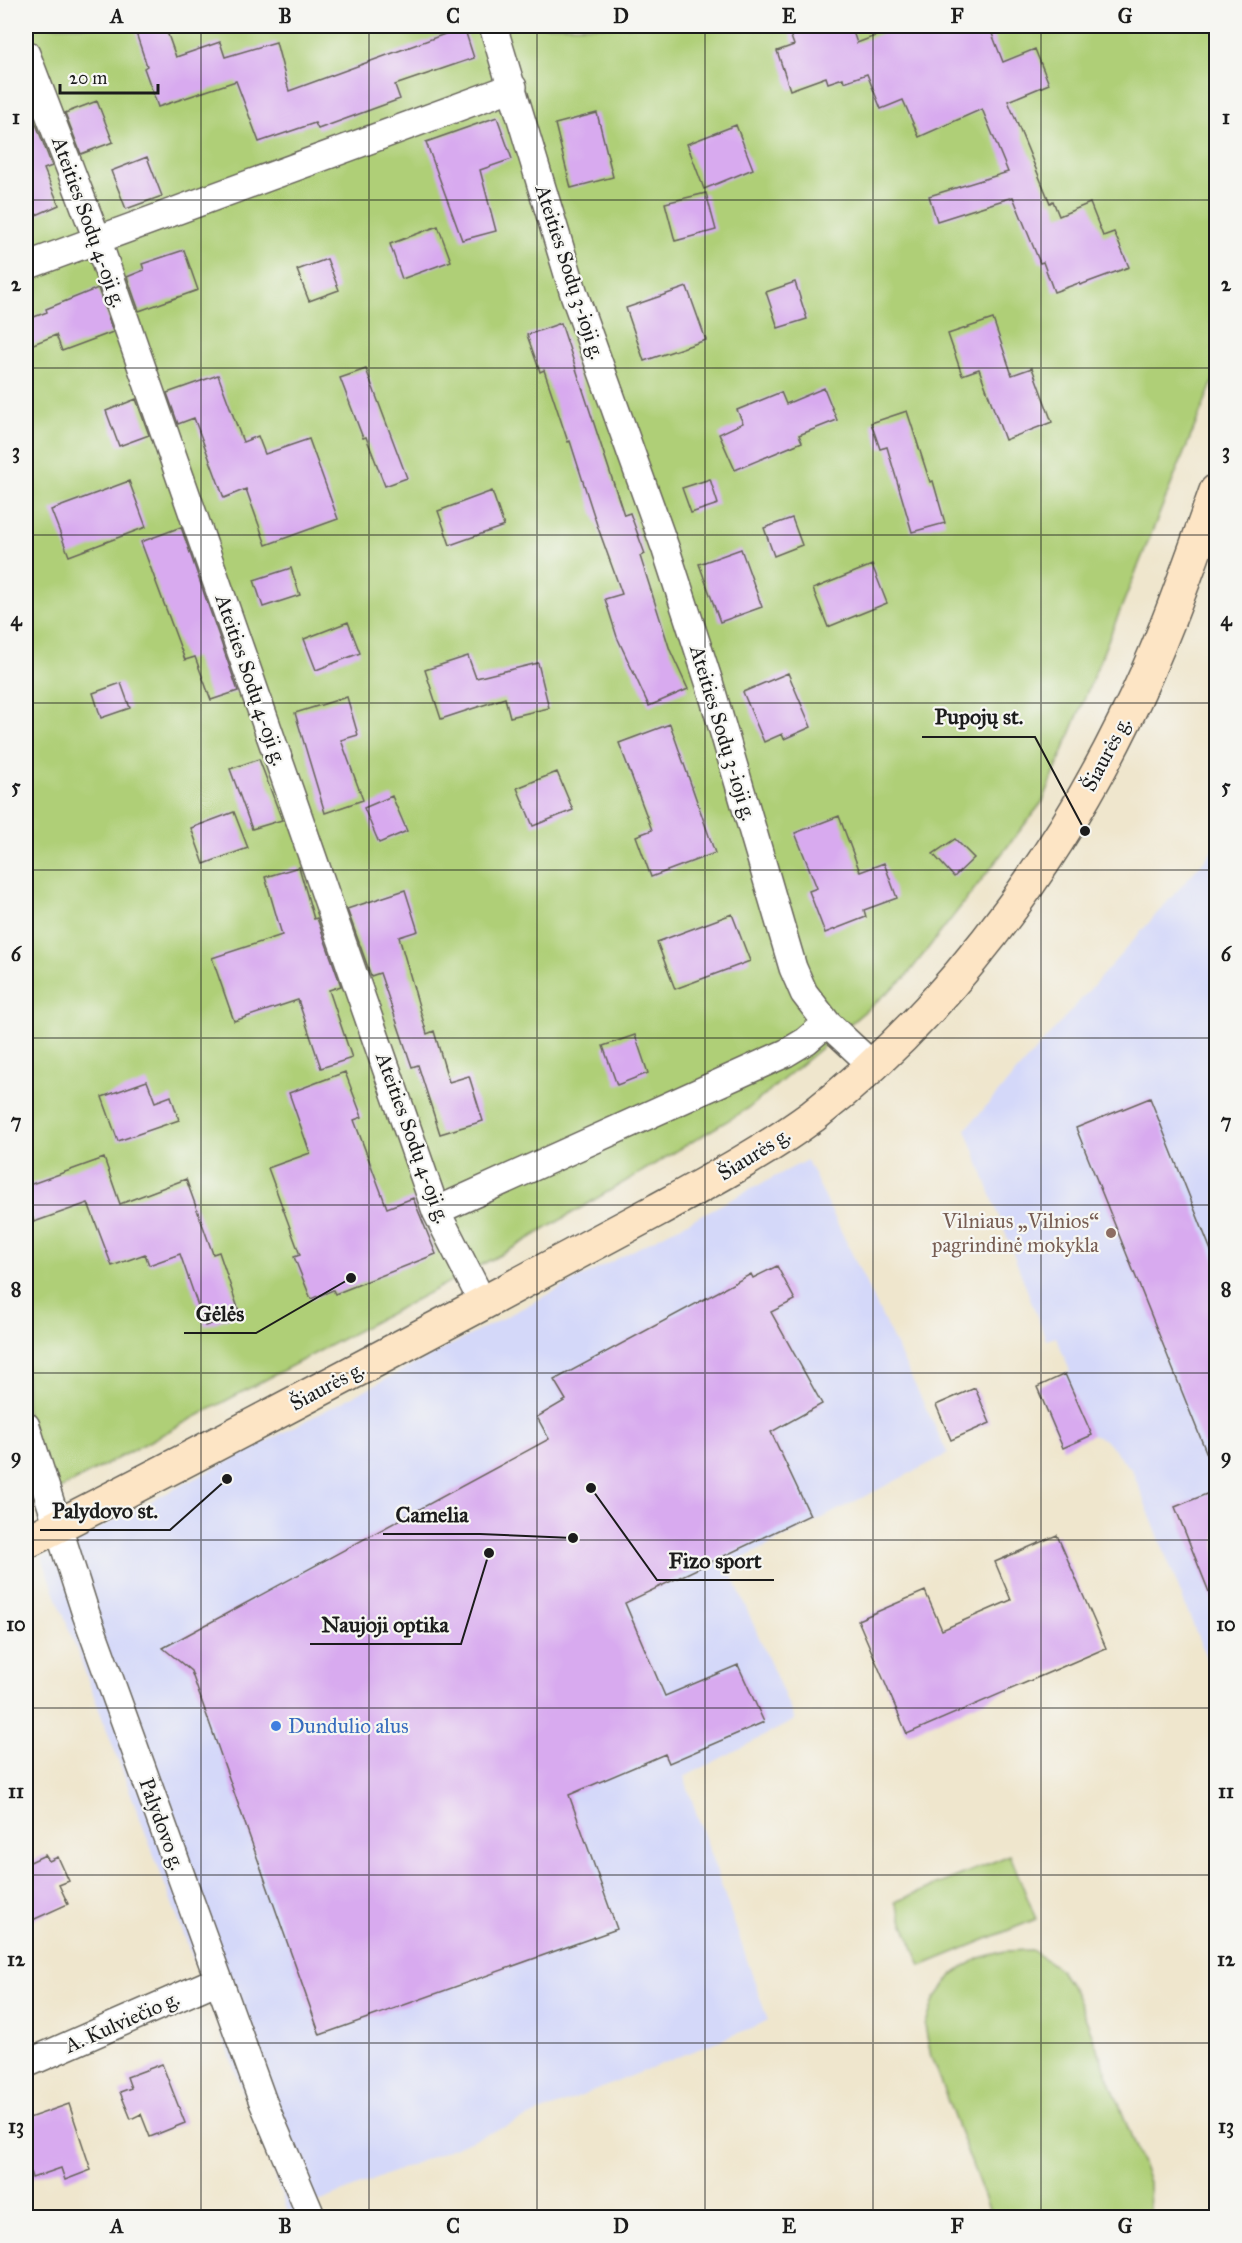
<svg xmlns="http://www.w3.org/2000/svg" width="1242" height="2243" font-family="'IM FELL Great Primer',serif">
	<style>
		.built { fill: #d4d8f9 }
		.green { fill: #afcf77; stroke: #66764a; stroke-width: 1.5 }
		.building { fill: #d8aaef }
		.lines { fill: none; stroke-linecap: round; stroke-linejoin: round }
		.minor-casing { stroke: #66635a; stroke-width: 30 }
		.secondary-casing { stroke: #66635a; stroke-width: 36 }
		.minor { stroke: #fff; stroke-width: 27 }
		.secondary { stroke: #fde5c5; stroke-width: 33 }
		.grid { fill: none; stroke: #1c1c1c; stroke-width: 1.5; stroke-opacity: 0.55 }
		.education-dot { fill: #8d6e63; stroke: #f6f6f2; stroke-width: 2 }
		.shop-dot { fill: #3f7fe0; stroke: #f6f6f2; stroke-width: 2 }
		.labels { text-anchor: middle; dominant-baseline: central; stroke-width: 4.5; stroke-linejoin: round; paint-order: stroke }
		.street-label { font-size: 21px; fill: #1c1c1c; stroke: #f6f6f2 }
		.education-label { font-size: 21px; fill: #785e54; stroke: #f6f6f2; text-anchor: end }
		.shop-label { font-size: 21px; fill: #366cbe; stroke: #f6f6f2; text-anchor: start }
		.leader { fill: none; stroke: #1c1c1c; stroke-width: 2 }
		.callout-dot { fill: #1c1c1c; stroke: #f6f6f2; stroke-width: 2 }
		.callout-label { font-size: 22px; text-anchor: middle; font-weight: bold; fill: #1c1c1c; stroke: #f6f6f2; stroke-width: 4.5; stroke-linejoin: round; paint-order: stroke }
		.neatline { fill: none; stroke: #1c1c1c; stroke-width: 2 }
		.grid-label { font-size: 20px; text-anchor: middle; font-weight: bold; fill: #1c1c1c }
	</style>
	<rect width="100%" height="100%" fill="#f6f6f2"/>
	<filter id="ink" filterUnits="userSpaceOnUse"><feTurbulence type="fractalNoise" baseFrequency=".0167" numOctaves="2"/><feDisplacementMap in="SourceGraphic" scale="12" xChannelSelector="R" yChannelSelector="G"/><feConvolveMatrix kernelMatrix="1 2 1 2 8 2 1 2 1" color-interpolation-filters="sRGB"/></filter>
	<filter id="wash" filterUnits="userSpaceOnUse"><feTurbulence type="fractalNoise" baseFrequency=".008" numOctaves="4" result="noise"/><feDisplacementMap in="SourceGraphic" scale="24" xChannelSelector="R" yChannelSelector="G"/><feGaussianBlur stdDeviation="1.35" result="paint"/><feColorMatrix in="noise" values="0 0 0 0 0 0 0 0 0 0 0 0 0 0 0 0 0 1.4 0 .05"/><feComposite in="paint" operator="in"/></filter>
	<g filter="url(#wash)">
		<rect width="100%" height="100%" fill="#efe6cd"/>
		<!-- built -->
		<path class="built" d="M1216,847v836l-84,-213 -28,-31 -13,-4 -28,13 -26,-61 33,-16 -14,-34 -10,3 -80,-211z
			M807,1160l141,294 -220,112 67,154 -111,57 84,244 -479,193 -247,-656z"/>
		<!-- green -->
		<path class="green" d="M26,26h1190v348l-173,427 -138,177 -156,130 -234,139 -489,260z
			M1010,1855l26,64 -115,47 -26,-64z
			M1032,1950l28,20 17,26 72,186 1,35h-158l-61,-160 -6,-31 9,-26 19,-26 26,-16 26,-7z"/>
		<g id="blocks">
			<!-- building -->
			<path class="building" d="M156,26h9l11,31 44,-15 5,15 51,-15 13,49 175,-64 10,31 -79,27 5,14 -82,30 -3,-6 -56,19 -23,-61 -78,26 -14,-39 3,-2 -11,-33z
				M787,26h64l6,17 44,-17h88l14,36 32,-13 14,35 -41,17 42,102 3,-2 6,15 31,-13 13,33 11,-4 15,35 -49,18 -1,-2 -25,9 -11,-30 -3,1 -27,-66 -76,24 -8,-25 79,-24 -26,-63 -63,28 -16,-37 -22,9 -14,-35 -23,8 -1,-4 -15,5 -2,-6 -36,13 -13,-39 17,-6z
				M97,101l16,41 -32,12 -16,-41z
				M597,113l16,64 -42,11 -16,-64z
				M497,117l15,42 -32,11 16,61 -34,9 -36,-98z
				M36,124l16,42 -8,3 15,36 -27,12 -6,-18v-74l1,3z
				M736,125l17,44 -49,20 -17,-45z
				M147,157l15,39 -36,13 -15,-38z
				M706,193l10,37 -41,11 -10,-38z
				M438,226l13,35 -49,18 -12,-35z
				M184,250l14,40 -59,21 -12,-34 17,-7 -2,-6z
				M327,259l12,31 -30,11 -12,-31z
				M795,282l12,37 -29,9 -12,-36z
				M687,287l19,53 -62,21 -18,-53z
				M98,288l15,44 -51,19 -6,-16 -30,12v-27l21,-8 -1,-3z
				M993,319l19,56 20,-7 20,54 -47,18 -26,-71 -17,6 -14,-41z
				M561,323l63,192 6,-2 15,41 -5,2 30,94 18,39 -39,17 -32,-69 -12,-38 17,-5 -25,-69 -27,-84 -2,1 -24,-72 -4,2 -13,-37z
				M366,369l41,109 -22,8 -19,-49 -3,1 -23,-60z
				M218,375l25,67 15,-6 7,18 44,-15 29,80 -72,26 -20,-56 -22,9 -30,-80 -16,6 -11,-31z
				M824,388l13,32 -38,15 3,7 -67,28 -16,-36 24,-11 -6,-13 44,-18 5,12z
				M136,399l13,36 -30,11 -13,-35z
				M907,411l23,71 3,-1 12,42 -33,9 -25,-85 -7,2 -9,-26z
				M710,479l8,25 -27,9 -9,-25z
				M129,481l17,46 -77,29 -18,-46z
				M492,491l12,35 -54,19 -12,-34z
				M792,518l10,27 -28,11 -10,-28z
				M181,527l57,164 -27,9 -16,-43 -10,3 -44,-118z
				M741,549l21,58 -42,15 -21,-58z
				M872,565l15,38 -59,24 -15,-38z
				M291,568l9,27 -37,12 -9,-27z
				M348,622l12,31 -44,17 -12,-31z
				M468,656l8,22 62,-15 11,45 -39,9 -5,-19 -64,21 -16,-49z
				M788,673l23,54 -27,12 -2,-5 -18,8 -21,-50z
				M121,683l9,25 -29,10 -8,-25z
				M347,697l11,38 -17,5 22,60 -38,13 -30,-100z
				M670,724l45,129 -64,24 -15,-41 16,-6 -33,-87z
				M259,759l23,61 -30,9 -22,-60z
				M557,772l16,38 -40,16 -16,-38z
				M392,796l15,35 -28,12 -15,-35z
				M234,812l14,36 -44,16 -13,-36z
				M839,816l21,56 24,-9 13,35 -33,12 2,7 -41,16 -16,-42 8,-3 -22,-55z
				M955,839l19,19 -20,19 -21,-23z
				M299,867l15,52 3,-1 24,68 -12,4 23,68 -31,10 -23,-68 -64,21 -22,-63 70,-23 -17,-58z
				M405,890l13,41 -19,6 28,97 7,-3 15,51 20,-6 14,45 -43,13 -22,-69 -6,2 -32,-94 -9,3 -24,-67z
				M732,914l18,47 -75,28 -18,-47z
				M635,1035l13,38 -31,12 -14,-39z
				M345,1072l17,45 -8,3 33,88 26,-10 23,56 -101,40 -2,-4 -22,9 -17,-42 6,-2 -32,-87 42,-15 -21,-60z
				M147,1081l8,21 16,-6 8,24 -61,21 -16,-44z
				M1150,1098l66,165 -1,211 -139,-346z
				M104,1158l16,46 66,-25 27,75 6,-2 21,62 -35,12 -25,-72 -31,11 -4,-11 -33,12 -24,-63 -54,19 -8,-24v-12z
				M777,1266l18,34 -24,12 51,92 -51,28 39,83 -185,88 40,93 73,-31 26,57 -95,41 -4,-9 -96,41 48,134 -297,106 -129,-364 -28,-23 386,-209 -12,-22 29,-17 -12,-20 197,-106 2,4z
				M1065,1374l27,61 -29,13 -26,-61z
				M975,1388l15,35 -39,17 -15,-35z
				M1216,1490v117h-1l-40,-100z
				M1057,1535l49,113 -199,86 -49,-114 67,-29 17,39 69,-30 -16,-38z
				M45,1855l4,6 9,-4 11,24 -10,4 9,19 -42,19v-59z
				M162,2064l23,59 -35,14 -9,-23 -10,5 -11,-27 11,-4 -4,-11z
				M69,2104l22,66 -26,10 -4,-12 -29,10 -6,-20v-39z"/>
		</g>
	</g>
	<g filter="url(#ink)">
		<use href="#blocks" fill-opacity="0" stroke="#66635a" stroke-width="1.5"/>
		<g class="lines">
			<!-- minor casing -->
			<g class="minor-casing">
				<path id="minor" d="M26,54l71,185 339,972 47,92
					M26,266l487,-179
					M827,1023l45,42
					M436,1211l350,-158 20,-12 21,-18 -23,-30 -11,-25 -84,-286 -43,-132 -92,-256 -81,-268
					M26,1426l60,188 177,488 49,116
					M26,2064l192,-84"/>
			</g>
			<!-- secondary casing -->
			<g class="secondary-casing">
				<path id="secondary" d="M26,1542c155,-78 309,-160 463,-242 56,-30 112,-60 168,-90 53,-29 107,-58 156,-94 41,-32 81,-69 116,-107 78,-86 144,-183 195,-287 37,-74 64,-153 92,-231"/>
			</g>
			<!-- minor -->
			<use href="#minor" class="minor"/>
			<!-- secondary -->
			<use href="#secondary" class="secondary"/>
		</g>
	</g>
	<!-- grid -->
	<path class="grid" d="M201,26v2192M369,26v2192M537,26v2192M705,26v2192M873,26v2192M1041,26v2192M26,200h1190M26,368h1190M26,535h1190M26,703h1190M26,870h1190M26,1038h1190M26,1205h1190M26,1373h1190M26,1540h1190M26,1708h1190M26,1875h1190M26,2043h1190"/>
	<!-- markers -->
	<circle class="education-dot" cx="1111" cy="1233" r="6"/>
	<circle class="shop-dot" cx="276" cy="1726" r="6"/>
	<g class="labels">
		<!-- street labels -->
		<g class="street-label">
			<text transform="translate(89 222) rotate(70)">Ateities Sodų 4-oji g.</text>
			<text transform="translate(570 272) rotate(72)">Ateities Sodų 3-ioji g.</text>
			<text transform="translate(251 680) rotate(71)">Ateities Sodų 4-oji g.</text>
			<text transform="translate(723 733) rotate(73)">Ateities Sodų 3-ioji g.</text>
			<text transform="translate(1106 754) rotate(-62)">Šiaurės g.</text>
			<text transform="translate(413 1138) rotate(70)">Ateities Sodų 4-oji g.</text>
			<text transform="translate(754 1154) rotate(-32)">Šiaurės g.</text>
			<text transform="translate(327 1386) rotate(-28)">Šiaurės g.</text>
			<text transform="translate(162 1824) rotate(70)">Palydovo g.</text>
			<text transform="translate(122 2022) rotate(-24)">A. Kulviečio g.</text>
		</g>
		<!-- education labels -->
		<g class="education-label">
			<text x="1099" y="1221">Vilniaus „Vilnios“<tspan x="1099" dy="24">pagrindinė mokykla</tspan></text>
		</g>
		<!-- shop labels -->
		<g class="shop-label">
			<text x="288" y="1726">Dundulio alus</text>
		</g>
	</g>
	<!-- callouts -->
	<path class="leader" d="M1085 831L1035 737H922M351 1278L256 1333H184M227 1479L170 1530H40M573 1538L480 1534H383M591 1488L657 1580H774M489 1553L461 1644H310"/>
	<g class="callout-dot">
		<circle cx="1085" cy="831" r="6"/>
		<circle cx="351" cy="1278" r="6"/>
		<circle cx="227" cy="1479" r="6"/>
		<circle cx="573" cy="1538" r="6"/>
		<circle cx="591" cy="1488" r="6"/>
		<circle cx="489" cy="1553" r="6"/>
	</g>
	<g class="callout-label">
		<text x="979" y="724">Pupojų st.</text>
		<text x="220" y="1321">Gėlės</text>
		<text x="105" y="1518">Palydovo st.</text>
		<text x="432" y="1522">Camelia</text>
		<text x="715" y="1568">Fizo sport</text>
		<text x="385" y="1632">Naujoji optika</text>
	</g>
	<!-- margin -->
	<rect width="1242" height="2243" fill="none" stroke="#f6f6f2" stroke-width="66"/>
	<!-- scale -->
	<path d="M60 84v9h98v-9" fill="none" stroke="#1c1c1c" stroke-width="3"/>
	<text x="69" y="84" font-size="18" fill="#1c1c1c" stroke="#f6f6f2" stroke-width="4.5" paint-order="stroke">20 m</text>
	<rect x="33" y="33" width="1176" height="2177" class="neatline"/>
	<g class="grid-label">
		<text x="117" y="23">A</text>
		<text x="285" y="23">B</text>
		<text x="453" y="23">C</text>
		<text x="621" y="23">D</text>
		<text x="789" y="23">E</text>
		<text x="957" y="23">F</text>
		<text x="1125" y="23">G</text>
		<text x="16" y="124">1</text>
		<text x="1226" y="124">1</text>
		<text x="16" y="291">2</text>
		<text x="1226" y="291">2</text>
		<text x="16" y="458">3</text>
		<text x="1226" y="458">3</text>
		<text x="16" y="626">4</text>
		<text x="1226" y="626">4</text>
		<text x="16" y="793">5</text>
		<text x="1226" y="793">5</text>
		<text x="16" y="961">6</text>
		<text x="1226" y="961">6</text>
		<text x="16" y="1128">7</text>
		<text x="1226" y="1128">7</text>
		<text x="16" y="1296">8</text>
		<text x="1226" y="1296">8</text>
		<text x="16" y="1463">9</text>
		<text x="1226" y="1463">9</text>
		<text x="16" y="1631">10</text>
		<text x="1226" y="1631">10</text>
		<text x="16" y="1798">11</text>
		<text x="1226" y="1798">11</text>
		<text x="16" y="1966">12</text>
		<text x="1226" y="1966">12</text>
		<text x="16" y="2133">13</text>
		<text x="1226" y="2133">13</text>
		<text x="117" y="2233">A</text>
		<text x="285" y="2233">B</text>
		<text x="453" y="2233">C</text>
		<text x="621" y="2233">D</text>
		<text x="789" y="2233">E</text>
		<text x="957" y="2233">F</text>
		<text x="1125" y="2233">G</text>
	</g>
</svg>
